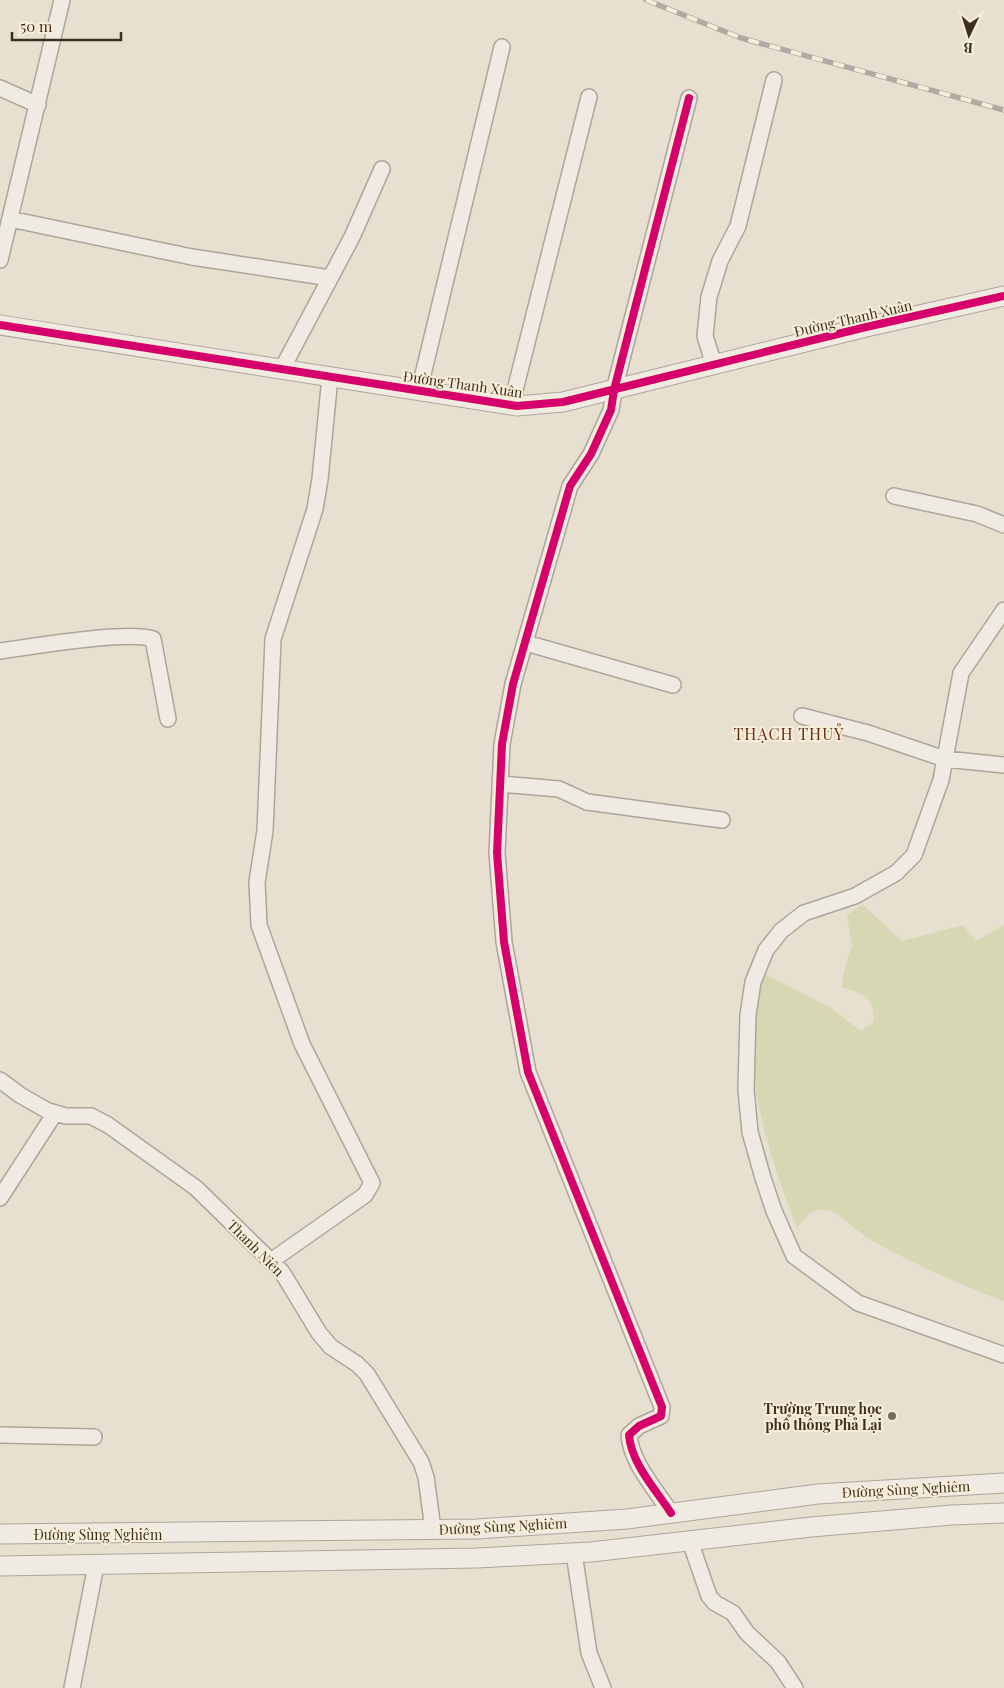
<svg xmlns="http://www.w3.org/2000/svg" width="1004" height="1688" font-family="'Playfair Display',serif">
	<style>
		.green { fill: #d6d7b3 }
		.lines { fill: none; stroke-linecap: round; stroke-linejoin: round }
		.minor-casing { stroke: #ada599; stroke-width: 18 }
		.tertiary-casing { stroke: #ada599; stroke-width: 21 }
		.minor { stroke: #efebe3; stroke-width: 15 }
		.tertiary { stroke: #efebe3; stroke-width: 19 }
		.rail-casing { stroke: #afaaa2; stroke-width: 5.5 }
		.rail { stroke: #f7eed8; stroke-width: 4; stroke-dasharray: 11; stroke-linecap: butt }
		.cycleway-casing { stroke: #f7eed8; stroke-width: 11 }
		.cycleway { stroke: #d6006c; stroke-width: 8 }
		.poi-dot { fill: #786c5e; stroke: #f7eed8; stroke-width: 2 }
		.labels { text-anchor: middle; dominant-baseline: central; stroke-width: 4; stroke-linejoin: round; paint-order: stroke }
		.street-label { font-size: 14px; fill: #3d2e20; stroke: #f7eed8 }
		.poi-label { font-size: 14px; font-weight: bold; fill: #3d2e20; stroke: #f7eed8; text-anchor: end }
		.quarter-label { font-size: 16px; letter-spacing: 1px; fill: #6b2e1e; stroke: #f7eed8 }
	</style>
	<rect width="100%" height="100%" fill="#e7e0d1"/>
	<!-- green -->
	<path class="green" d="M862,904l40,37 61,-16 13,16 28,-16v376c-46,-17 -90,-37 -133,-61 -12,-6 -31,-28 -44,-30 -15,-3 -21,7 -30,18 -24,-60 -53,-149 -44,-213 2,-14 7,-28 10,-42l68,35 30,23 13,-10c-1,-26 -9,-26 -32,-34l1,-13 9,-29 -5,-30z"/>
	<g class="lines">
		<!-- minor casing -->
		<g class="minor-casing">
			<path id="minor" d="M0,88l38,17
				M10,219l182,38 138,21
				M0,260l62,-260
				M714,365l-9,-29 4,-39 11,-36 18,-35 36,-146
				M282,369l70,-132 30,-68
				M419,391l83,-344
				M511,406l78,-309
				M894,496l83,18 27,11
				M1004,610l-43,63 -20,107 -27,75 -18,18 -41,23 -51,17 -23,18 -15,19 -13,32 -5,33 -2,75 4,42 13,46 11,33 20,45 64,47 146,52
				M526,643l147,42
				M0,651c31,-4 128,-21 153,-12l15,80
				M802,716l66,17 77,26 59,6
				M501,784l58,5 28,13 135,18
				M0,1080l20,15 28,16 18,5h25l17,9 88,63 86,84 37,61 12,14 26,17 10,10 54,88 5,15 7,52
				M0,1198l55,-85
				M271,1261l94,-66 7,-12 -70,-139 -43,-119 -2,-43 8,-51 8,-192 42,-130 5,-30 10,-102
				M0,1435l94,2
				M671,1513c-15,-23 -40,-50 -42,-78l10,-9 22,-10 1,-9 -134,-335 -24,-130 -7,-89 5,-109 11,-60 57,-198 21,-32 20,-44 3,-20 75,-292
				M690,1541l19,55 6,7 18,10 14,20 31,29 17,26
				M574,1553l15,100 14,35
				M72,1688l24,-123"/>
		</g>
		<!-- tertiary casing -->
		<g class="tertiary-casing">
			<path id="tertiary" d="M0,325l517,81 46,-4 303,-75 138,-31
				M0,1534l477,-5 150,-10 191,-25 186,-11
				M0,1566l477,-8 114,-6 220,-25 141,-12 52,-2"/>
		</g>
		<!-- minor -->
		<use href="#minor" class="minor"/>
		<!-- tertiary -->
		<use href="#tertiary" class="tertiary"/>
		<!-- rail casing -->
		<g class="rail-casing">
			<path id="rail" d="M646,0l95,38 263,72"/>
		</g>
		<!-- rail -->
		<use href="#rail" class="rail"/>
		<!-- cycleway casing -->
		<g class="cycleway-casing">
			<path id="cycleway" d="M0,325l517,81 46,-4 303,-75 138,-31
				M671,1513c-15,-23 -40,-50 -42,-78l10,-9 22,-10 1,-9 -134,-335 -24,-130 -7,-89 5,-109 11,-60 57,-198 21,-32 20,-44 3,-20 75,-292"/>
		</g>
		<!-- cycleway -->
		<use href="#cycleway" class="cycleway"/>
	</g>
	<!-- markers -->
	<circle class="poi-dot" cx="892" cy="1416" r="5"/>
	<g class="labels">
		<!-- street labels -->
		<g class="street-label">
			<text transform="translate(853 318) rotate(-13)">Đường Thanh Xuân</text>
			<text transform="translate(463 384) rotate(8)">Đường Thanh Xuân</text>
			<text transform="translate(256 1248) rotate(45)">Thanh Niên</text>
			<text transform="translate(906 1489) rotate(-3)">Đường Sùng Nghiêm</text>
			<text transform="translate(503 1526) rotate(-3)">Đường Sùng Nghiêm</text>
			<text x="98" y="1534">Đường Sùng Nghiêm</text>
		</g>
		<!-- poi labels -->
		<g class="poi-label">
			<text x="882" y="1408">Trường Trung học<tspan x="882" dy="16">phổ thông Phả Lại</tspan></text>
		</g>
		<!-- quarter labels -->
		<g class="quarter-label">
			<text x="789" y="733">THẠCH THUỶ</text>
		</g>
	</g>
	<!-- north arrow -->
	<g transform="translate(969 35) rotate(184)" stroke="#f7eed8" stroke-width="4" paint-order="stroke">
	<path d="M0-4L9 19L0 12L-9 19Z" fill="#3d2e20"/>
	<text y="-8" font-size="14" font-weight="bold" text-anchor="middle" fill="#3d2e20">B</text>
	</g>
	<!-- scale -->
	<path d="M12 32v8h109v-8" fill="none" stroke="#3d2e20" stroke-width="2.5"/>
	<text x="20" y="32" font-size="15" fill="#3d2e20" stroke="#f7eed8" stroke-width="4" paint-order="stroke">50 m</text>
</svg>
